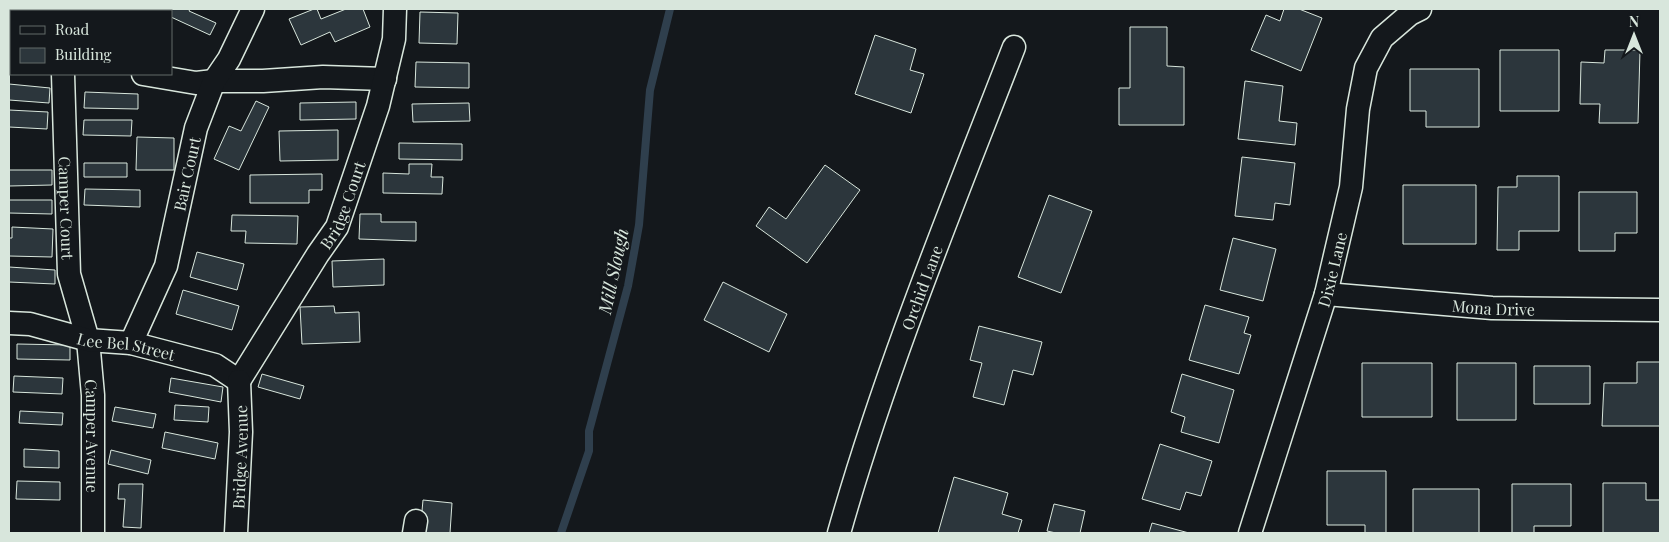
<svg xmlns="http://www.w3.org/2000/svg" width="1669" height="542" font-family="'Playfair Display',serif">
	<style>
		.lines { fill: none; stroke-linecap: round; stroke-linejoin: round }
		.stream { stroke: #2f3f4d; stroke-width: 8 }
		.building { fill: #2c363c; stroke: #d8e6dc }
		.street-casing { stroke: #d8e6dc; stroke-width: 25 }
		.street { stroke: #14181c; stroke-width: 22 }
		.labels { text-anchor: middle; dominant-baseline: central; stroke-width: 4; stroke-linejoin: round; paint-order: stroke }
		.street-label { font-size: 16px; fill: #d8e6dc; stroke: #14181c }
		.water-label { font-size: 18px; font-style: italic; fill: #d8e6dc; stroke: #14181c }
	</style>
	<rect width="100%" height="100%" fill="#14181c"/>
	<g class="lines">
		<!-- stream -->
		<path class="stream" d="M561,533l28,-82v-20l39,-145 11,-61 11,-135 20,-81"/>
	</g>
	<!-- building -->
	<path class="building" d="M154,9h36l-1,2 27,12 -6,12 -39,-18v-6h-12z
		M314,9h3l4,10 25,-10h17l7,18 -35,15 -5,-10 -29,13 -12,-26z
		M1284,9h15l23,9 -21,53 -50,-21 15,-35 14,6z
		M420,12l38,1 -1,31 -38,-1z
		M1130,27h37v39l17,1v58h-65v-37h11z
		M875,35l41,14 -6,21 14,4 -13,39 -56,-19z
		M1500,50h59v61h-59z
		M1605,50h35l-2,73h-39l1,-19h-20l1,-42 23,1z
		M416,62l53,1v25l-54,-1z
		M1410,69h69v58h-53v-16h-16z
		M1245,81l38,5 -4,35 18,2 -2,22 -57,-6z
		M9,84l41,4 -1,15 -40,-3z
		M85,92l53,2v15l-54,-1z
		M256,101l13,6 -30,63 -25,-11 15,-33 12,5z
		M356,102v17l-56,1v-17z
		M469,103l1,18 -57,1 -1,-18z
		M9,110l39,2 -1,17 -38,-2z
		M84,120h48l-1,16 -48,-1z
		M338,130v30l-58,1 -1,-30z
		M137,137l37,1v32h-38z
		M399,143l63,1v16l-63,-1z
		M1242,157l53,6 -5,42 -15,-2 -2,17 -38,-4z
		M84,163h43v14h-43z
		M409,164h23l-1,13h12l-1,17 -59,-1v-20l26,1z
		M825,165l35,25 -53,73 -51,-37 13,-19 17,12z
		M9,170h43v15l-43,1z
		M322,174v16h-13v13h-59v-28z
		M1517,176h42v55h-40v19h-22l1,-63h19z
		M1403,185h73v59h-73z
		M85,189l55,1v17l-56,-2z
		M1579,192h58v41h-22v18h-36z
		M1049,195l43,16 -31,82 -43,-16z
		M9,200h43v14l-43,-1z
		M360,214h21v8h35v19l-57,-2z
		M232,215l66,1 -1,28 -52,-1 1,-12h-15z
		M12,227l41,2 -1,28 -43,-1v-18h3z
		M1233,238l43,11 -13,52 -43,-11z
		M197,252l47,12 -7,26 -47,-13z
		M384,259v26l-51,2 -1,-26z
		M9,267l46,3v14l-46,-2z
		M723,282l64,32 -18,38 -65,-32z
		M183,290l56,16 -7,24 -56,-16z
		M1205,305l44,12 -5,16 7,2 -12,39 -50,-14z
		M334,306l1,7 24,-1 1,30 -58,2 -2,-37z
		M979,326l63,16 -9,33 -20,-5 -9,35 -31,-8 9,-34 -12,-3z
		M17,344l53,1v15l-53,-1z
		M1637,362h23v64h-58l2,-43h33z
		M1362,363h70v54h-70z
		M1457,363h59v57h-59z
		M1534,366h56v38h-56z
		M262,374l42,12 -4,13 -42,-12z
		M1182,374l52,16 -15,53 -38,-11 4,-15 -14,-5z
		M14,376l49,2 -1,16 -49,-2z
		M171,378l52,9 -2,15 -52,-10z
		M175,405l34,2 -1,15 -34,-2z
		M115,407l41,7 -3,14 -41,-7z
		M20,411l43,2 -1,12 -43,-2z
		M165,432l53,11 -3,16 -53,-11z
		M1160,444l52,17 -11,35 -15,-4 -6,18 -38,-11z
		M24,449l35,2v17l-35,-1z
		M111,450l40,10 -3,14 -40,-10z
		M1327,471h59v62h-21v-8h-38z
		M954,477l54,16 -6,21 20,6 -4,13h-80z
		M17,481l43,1v18l-44,-1z
		M1603,483h43v17h14v33h-57z
		M119,484h24l-2,44 -18,-1 2,-28h-7z
		M1512,484h59v42h-37v7h-22z
		M1413,489h66v44h-66z
		M423,500l29,3 -2,30h-30z
		M1054,504l31,7 -5,22h-24l-9,-2z
		M1152,523l37,10h-40z"/>
	<g class="lines">
		<!-- street casing -->
		<g class="street-casing">
			<g id="street">
				<path d="M50,9l1,2"/>
				<path d="M9,50l2,1"/>
				<path id="s1" d="M63,74l6,200 19,66 5,55v138"/>
				<path d="M143,74l53,9 18,-2h49l60,-4 62,2"/>
				<path id="s2" d="M1326,294l166,14 168,2"/>
				<path id="s3" d="M9,323l21,1 58,16 43,3 84,22 24,16"/>
				<path id="s4" d="M131,343l35,-77 30,-138 18,-47 15,-22 24,-50"/>
				<path id="s5" d="M239,381l79,-127 19,-27 41,-121 16,-67 1,-30"/>
				<path id="s6" d="M236,533l5,-101 -2,-51"/>
				<path d="M414,533l2,-12"/>
				<path id="s7" d="M839,533c47,-166 113,-326 175,-486"/>
				<path id="s8" d="M1250,533l76,-239 25,-107 7,-78 8,-41 16,-30 28,-24 10,-5"/>
			</g>
		</g>
		<!-- street -->
		<use href="#street" class="street"/>
	</g>
	<g class="labels">
		<!-- street labels -->
		<g class="street-label">
			<text stroke="none"><textPath href="#s4" startOffset="179">Bair Court</textPath></text>
			<text stroke="none"><textPath href="#s5" startOffset="205">Bridge Court</textPath></text>
			<text stroke="none"><textPath href="#s1" startOffset="134">Camper Court</textPath></text>
			<text stroke="none"><textPath href="#s8" startOffset="276">Dixie Lane</textPath></text>
			<text stroke="none"><textPath href="#s7" startOffset="259">Orchid Lane</textPath></text>
			<text stroke="none"><textPath href="#s2" startOffset="168">Mona Drive</textPath></text>
			<text stroke="none"><textPath href="#s3" startOffset="120">Lee Bel Street</textPath></text>
			<text stroke="none"><textPath href="#s1" startOffset="365">Camper Avenue</textPath></text>
			<text stroke="none"><textPath href="#s6" startOffset="76">Bridge Avenue</textPath></text>
		</g>
		<!-- water labels -->
		<g class="water-label">
			<text transform="translate(613 271) rotate(-78)">Mill Slough</text>
		</g>
	</g>
	<!-- border -->
	<rect width="1669" height="542" fill="none" stroke="#d8e6dc" stroke-width="20"/>
	<!-- legend -->
	<rect x="10" y="10" width="162" height="65" fill="#14181c" stroke="#626a69"/>
	<rect x="20" y="26" width="25" height="8" fill="#14181c" stroke="#626a69"/>
	<text x="55" y="35" font-size="15" fill="#d8e6dc">Road</text>
	<rect x="20" y="48" width="25" height="15" fill="#2c363c" stroke="#626a69"/>
	<text x="55" y="60" font-size="15" fill="#d8e6dc">Building</text>
	<!-- north arrow -->
	<g transform="translate(1634 35)" stroke="#14181c" stroke-width="4" paint-order="stroke">
	<path d="M0-4L9 19L0 12L-9 19Z" fill="#d8e6dc"/>
	<text y="-8" font-size="14" font-weight="bold" text-anchor="middle" fill="#d8e6dc">N</text>
	</g>
</svg>
